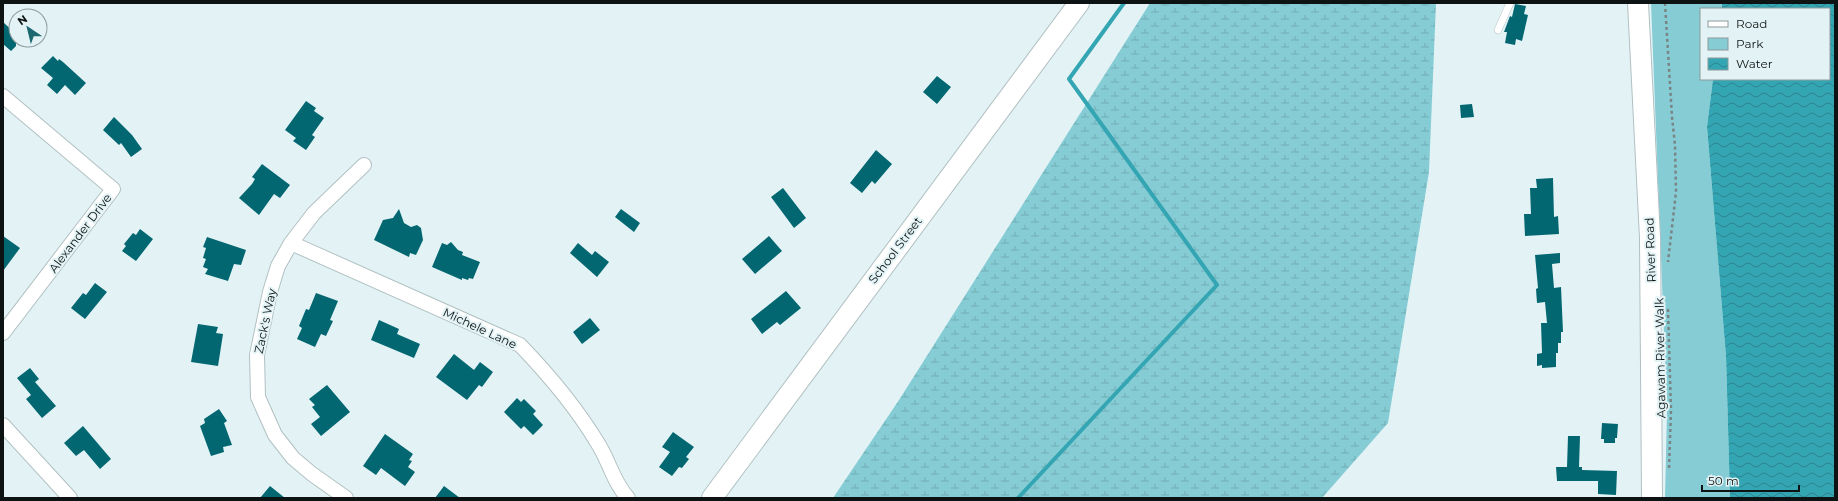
<svg xmlns="http://www.w3.org/2000/svg" width="1838" height="501" font-family="Montserrat,sans-serif">
	<style>
		.wetland { fill: url(#wetland-marsh) }
		.park { fill: #86ccd5 }
		.water { fill: url(#water-waves) }
		.lines { fill: none; stroke-linecap: round; stroke-linejoin: round }
		.stream { stroke: #34a5b2; stroke-width: 4 }
		.building { fill: #036771 }
		.lane-casing { stroke: #b1c0c2; stroke-width: 8 }
		.street-casing { stroke: #b1c0c2; stroke-width: 16 }
		.secondary-casing { stroke: #b1c0c2; stroke-width: 22 }
		.path { stroke: #798485; stroke-width: 2.5; stroke-dasharray: 3 3; stroke-linecap: butt }
		.lane { stroke: #fff; stroke-width: 7 }
		.street { stroke: #fff; stroke-width: 14 }
		.secondary { stroke: #fff; stroke-width: 20 }
		.labels { text-anchor: middle; dominant-baseline: central; stroke-width: 4; stroke-linejoin: round; paint-order: stroke }
		.street-label { font-size: 12px; fill: #0d1313; stroke: #e3f3f5 }
	</style>
	<defs>
		<pattern id="wetland-marsh" width="20" height="14" patternUnits="userSpaceOnUse"><rect width="20" height="14" fill="#86ccd5"/><path d="M1 5h8M5 5V1M11 12h8M15 12V8" fill="none" stroke="#72aeb6"/></pattern>
		<pattern id="water-waves" width="16" height="10" patternUnits="userSpaceOnUse"><rect width="16" height="10" fill="#34a5b2"/><path d="M0 5q4-4 8 0t8 0" fill="none" stroke="#2a8590"/></pattern>
	</defs>
	<rect width="100%" height="100%" fill="#e3f3f5"/>
	<!-- wetland -->
	<path class="wetland" d="M1150,3h286l-7,169 -41,251 -66,75h-489l66,-98z"/>
	<!-- park -->
	<path class="park" d="M1651,3h71v6h-21v70h12l-6,48 19,229 4,142h-65l2,-87z"/>
	<!-- water -->
	<path class="water" d="M1722,3h113v495h-105l-4,-142 -19,-229 6,-48h116v-70h-107z"/>
	<g class="lines">
		<!-- stream -->
		<path class="stream" d="M1018,498l199,-213 -148,-206 55,-76"/>
	</g>
	<!-- building -->
	<path class="building" d="M1515,4l11,2 -2,8 4,1 -6,26 -6,-2 -1,6 -10,-2 2,-11h-3l6,-16 2,1z
		M3,22l13,12v12l-5,5 -8,-7z
		M53,56l5,5 1,-2 4,3 23,21 -11,12 -10,-10 -8,9 -10,-9 6,-7 -12,-10z
		M937,76l14,11 -14,17 -14,-12z
		M306,101l10,7 -2,3 10,7 -12,17 3,2 -9,13 -13,-9 3,-3 -11,-8z
		M1472,104l2,13 -13,1 -1,-13z
		M114,117l18,18 10,14 -11,8 -10,-14 -2,2 -16,-15z
		M876,150l16,14 -17,20 -3,-3 -10,12 -12,-10z
		M262,164l28,21 -10,13 -6,-4 -15,21 -20,-17 13,-14 3,-5 -3,-2z
		M1553,178l1,39 4,-1 1,18 -34,2 -1,-22h7l-1,-26h7l-1,-9z
		M783,188l23,30 -12,10 -23,-31z
		M399,209l5,14 7,4 6,-2 4,3 2,12 -7,15 -6,-2 -1,4 -35,-17 9,-20 10,-2z
		M621,209l19,14 -6,9 -19,-15z
		M140,229l13,10 -17,22 -14,-10 4,-5 -2,-2 9,-11 3,2z
		M3,236l17,12 -17,23z
		M769,236l13,15 -27,23 -13,-15z
		M207,237l39,13 -5,15 -7,-1 -6,17 -23,-7 3,-5 -5,-2 3,-8 -3,-1 3,-10 -3,-1z
		M451,242l7,8 5,2 -1,3 18,7 -7,17 -4,-1 -1,2 -6,-2v2l-30,-13 10,-24 5,2z
		M578,243l14,12 3,-4 14,11 -12,15 -27,-24z
		M1560,253v10l-8,1 2,24 7,-1 2,45h-2v11h-3v10h-2v14l-14,1v-3l-5,1v-12l5,-1 -1,-30h6l-2,-21 -8,1 -1,-14 2,-1 -3,-33z
		M95,283l12,9 -22,27 -14,-11 12,-15 3,2z
		M786,291l15,17 -21,17 -3,-3 -15,12 -11,-15z
		M316,293l22,8 -8,19 3,1 -7,15 -5,-2 -6,13 -18,-8 5,-11 -3,-2 7,-17 3,1z
		M590,318l10,12 -18,14 -9,-12z
		M379,320l20,9 -2,5 23,10 -6,14 -43,-18z
		M198,324l20,3 -2,6 7,1 -5,32 -27,-4z
		M454,354l20,16 6,-8 13,10 -11,15 -3,-2 -12,15 -31,-23z
		M30,368l9,11 -4,3 21,24 -14,12 -16,-19 5,-4 -14,-17z
		M327,385l23,27 -29,24 -10,-12 9,-7 -8,-10 3,-2 -6,-6z
		M517,398l4,4 3,-3 12,12 -3,3 10,11 -10,10 -9,-9 -3,3 -17,-17z
		M219,409l8,12 -3,2 8,22 -9,2 1,5 -13,4 -11,-30 5,-3 -1,-4z
		M1602,423l16,1 -1,14h-2v5h-11v-4h-3z
		M83,426l28,33 -11,10 -16,-19 -8,6 -12,-13z
		M673,432l21,15 -8,10 3,2 -7,9 -3,-1 -7,9 -13,-9 11,-15 -8,-5z
		M385,434l28,20 -4,6 3,1 -4,6 7,5 -10,14 -24,-18 -5,7 -13,-9z
		M1568,436h12l-1,31h3v3l35,1 -1,24 -18,-1v-13h-41l-1,-14h11z
		M270,486l15,12h-25z
		M444,486l16,12h-25z"/>
	<g class="lines">
		<!-- lane casing -->
		<g class="lane-casing">
			<path id="lane" d="M1498,30l12,-27"/>
		</g>
		<!-- street casing -->
		<g class="street-casing">
			<path id="street" d="M3,96l110,93 -110,144
				M291,243l229,102c27,28 57,64 77,97 12,18 16,40 31,56
				M3,425l67,73
				M346,498l-34,-24 -19,-16 -18,-23 -17,-38 -1,-42 13,-63 8,-26 13,-23 23,-30 50,-48"/>
		</g>
		<!-- secondary casing -->
		<g class="secondary-casing">
			<path id="secondary" d="M1638,3l12,235 2,260
				M712,498l367,-495"/>
		</g>
		<!-- path -->
		<path class="path" d="M1665,3l7,114 3,28 1,47 -8,70
			M1668,309l3,101 -2,60"/>
		<!-- lane -->
		<use href="#lane" class="lane"/>
		<!-- street -->
		<use href="#street" class="street"/>
		<!-- secondary -->
		<use href="#secondary" class="secondary"/>
	</g>
	<g class="labels">
		<!-- street labels -->
		<g class="street-label">
			<text transform="translate(80 233) rotate(-53)">Alexander Drive</text>
			<text transform="translate(895 250) rotate(-53)">School Street</text>
			<text transform="translate(1650 250) rotate(-92)">River Road</text>
			<text transform="translate(265 321) rotate(-78)">Zack's Way</text>
			<text transform="translate(480 328) rotate(25)">Michele Lane</text>
			<text transform="translate(1660 358) rotate(-91)">Agawam River Walk</text>
		</g>
	</g>
	<!-- border -->
	<rect width="1838" height="501" fill="none" stroke="#0d1313" stroke-width="8"/>
	<!-- legend -->
	<rect x="1700" y="8" width="130" height="72" fill="#e3f3f5" stroke="#8d999b"/>
	<rect x="1708" y="21" width="20" height="6" fill="#ffffff" stroke="#8d999b"/>
	<text x="1736" y="28" font-size="12" fill="#0d1313">Road</text>
	<rect x="1708" y="38" width="20" height="12" fill="#86ccd5" stroke="#8d999b"/>
	<text x="1736" y="48" font-size="12" fill="#0d1313">Park</text>
	<rect x="1708" y="58" width="20" height="12" fill="url(#water-waves)" stroke="#8d999b"/>
	<text x="1736" y="68" font-size="12" fill="#0d1313">Water</text>
	<!-- north arrow -->
	<g transform="translate(28 28) rotate(325)"><circle r="19" fill="#e3f3f5" stroke="#8d999b"/>
	<path d="M0-3L7 15L0 10L-7 15Z" fill="#1c6871"/>
	<text y="-6" font-size="11" font-weight="bold" text-anchor="middle" fill="#0d1313">N</text>
	</g>
	<!-- scale -->
	<path d="M1702 485v6h97v-6" fill="none" stroke="#0d1313" stroke-width="2"/>
	<text x="1708" y="485" font-size="12" fill="#0d1313" stroke="#e3f3f5" stroke-width="3" paint-order="stroke">50 m</text>
</svg>
